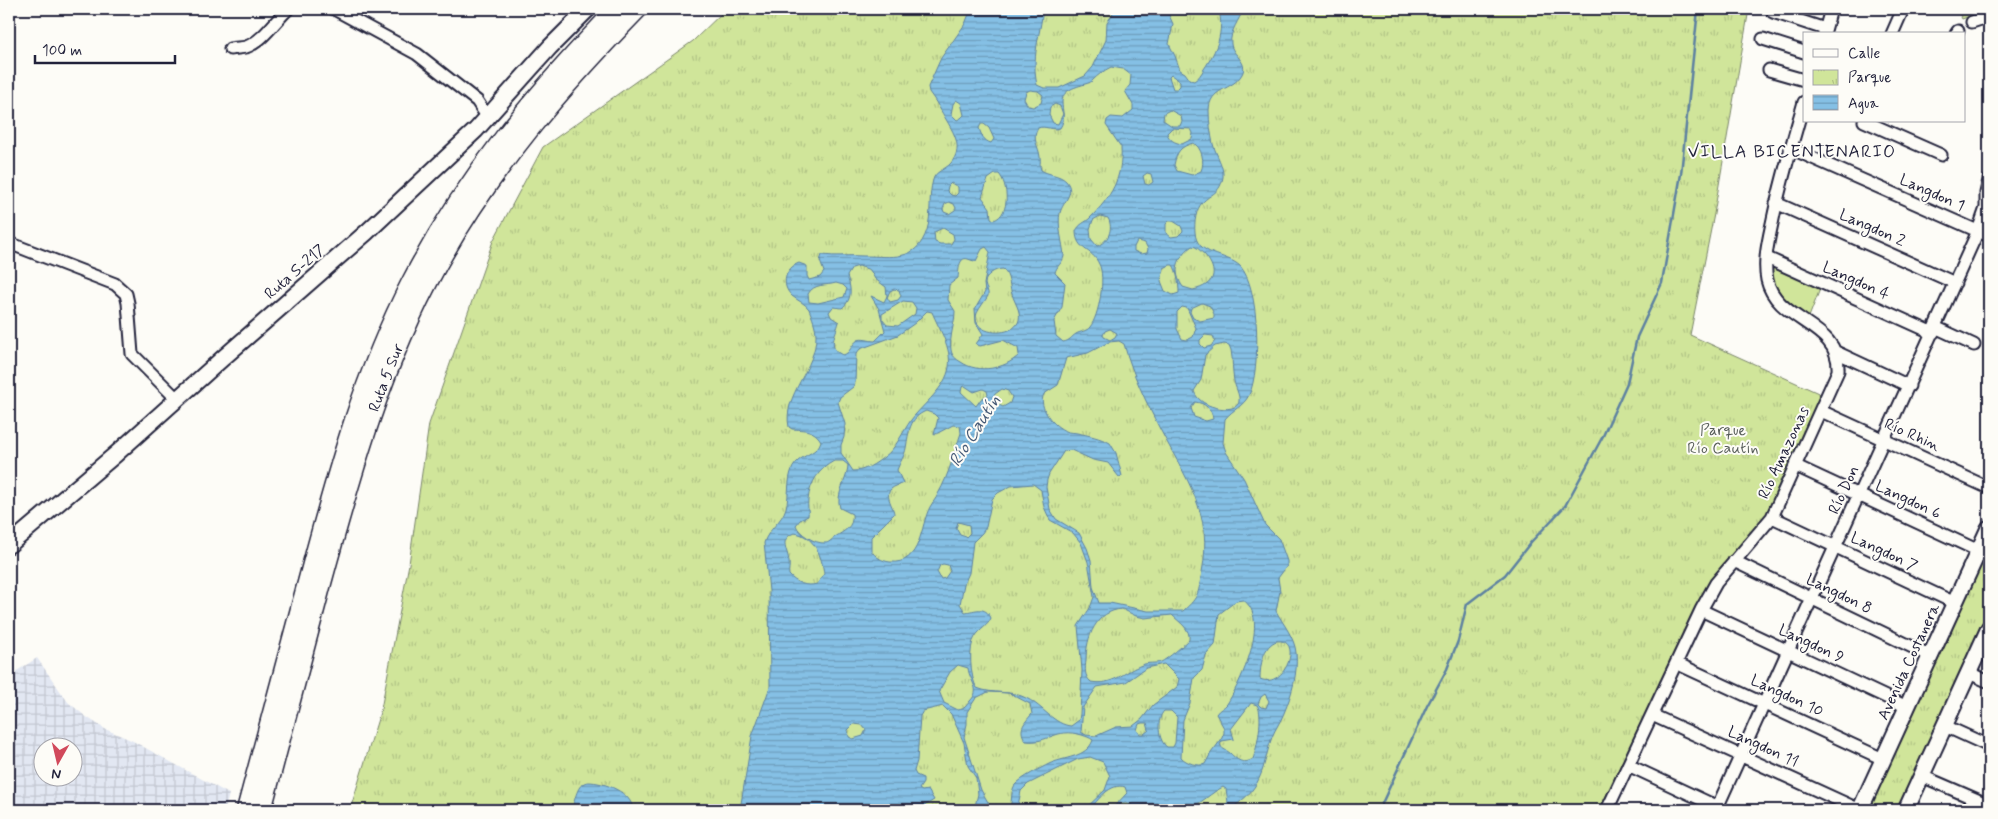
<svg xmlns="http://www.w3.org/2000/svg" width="1998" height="819" font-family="Mynerve,sans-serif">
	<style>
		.industrial { fill: url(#industrial-grid); fill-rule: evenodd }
		.grass { fill: #d0e59a; stroke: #79846a }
		.park { fill: url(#park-tufts); stroke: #79846a }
		.water { fill: url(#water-rules); stroke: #5d81a1; fill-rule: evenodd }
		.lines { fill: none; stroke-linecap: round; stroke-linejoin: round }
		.stream { stroke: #5d81a1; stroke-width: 2.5 }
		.minor-casing { stroke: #22223b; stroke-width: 15 }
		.major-casing { stroke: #22223b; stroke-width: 19 }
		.highway-casing { stroke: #22223b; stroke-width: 21 }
		.minor { stroke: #fdfcf7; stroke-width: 11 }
		.major { stroke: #fdfcf7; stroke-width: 15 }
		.highway { stroke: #fdfcf7; stroke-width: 18 }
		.labels { text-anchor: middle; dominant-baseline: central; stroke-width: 4; stroke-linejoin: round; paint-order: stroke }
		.street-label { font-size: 16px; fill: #22223b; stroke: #fdfcf7 }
		.park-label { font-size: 16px; fill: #565c58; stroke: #fdfcf7 }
		.neighbourhood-label { font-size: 18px; letter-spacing: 1px; fill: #22223b; stroke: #fdfcf7 }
		.water-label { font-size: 18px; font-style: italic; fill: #455976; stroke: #fdfcf7 }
	</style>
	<defs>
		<pattern id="industrial-grid" width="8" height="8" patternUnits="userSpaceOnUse" patternTransform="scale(1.25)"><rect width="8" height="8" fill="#e2e7f2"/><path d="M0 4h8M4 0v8" fill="none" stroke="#c2c6d0"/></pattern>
		<pattern id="park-tufts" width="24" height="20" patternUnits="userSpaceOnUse" patternTransform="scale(1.25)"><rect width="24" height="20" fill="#d0e59a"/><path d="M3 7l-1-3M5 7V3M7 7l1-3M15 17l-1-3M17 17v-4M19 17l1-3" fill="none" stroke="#b2c486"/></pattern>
		<pattern id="water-rules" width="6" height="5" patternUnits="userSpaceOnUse" patternTransform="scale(1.25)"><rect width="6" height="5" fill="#85c0e5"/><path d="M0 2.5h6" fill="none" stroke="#6c9cbb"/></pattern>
	</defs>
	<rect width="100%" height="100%" fill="#fdfcf7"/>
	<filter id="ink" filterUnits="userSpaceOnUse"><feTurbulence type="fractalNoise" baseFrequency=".02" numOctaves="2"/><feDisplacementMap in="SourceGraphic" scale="10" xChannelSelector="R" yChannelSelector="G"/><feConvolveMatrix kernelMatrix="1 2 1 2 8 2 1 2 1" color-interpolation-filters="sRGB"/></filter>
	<g filter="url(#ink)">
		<!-- industrial -->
		<path class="industrial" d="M37,658l31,44 17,14 20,13 26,11 98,54 -4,16h-216v-134zM42,746h30v30h-30z"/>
		<!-- grass -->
		<path class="grass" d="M1957,9h26l-2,3 -19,7z
			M1770,266l50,23 -13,33c-20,-18 -35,-27 -37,-56z"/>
		<!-- park -->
		<path class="park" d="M726,9h1023l-35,205 -24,121 135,61 -56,118 -58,65 -109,231h-1252l31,-101 28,-145 20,-140 64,-183 50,-94 150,-106z
			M1989,533v89l-86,188h-41z"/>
		<!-- water -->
		<path class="water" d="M971,9h72c-3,27 -12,49 -6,76l7,3h15l26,-12 8,-9 13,-27 1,-18 6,-8 -4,-5h59v4l5,11 -4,20 6,12 5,14 5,3 5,7 4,1c5,-3 7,-7 10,-12 13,-19 20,-36 15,-60h24c-3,11 -14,22 -12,35 1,11 18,18 11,30 -9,17 -33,13 -33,37 0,11 2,23 4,33 3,11 11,22 10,33 -3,17 -12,16 -21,26 -6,6 -8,20 -7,29 1,24 31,21 45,34 20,21 21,104 9,129 -6,12 -16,14 -24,24l-2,24 3,9 18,27 21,46 14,14 8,22v5l-9,12 2,13 -4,20c7,13 19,27 20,42 2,20 -4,41 -12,60 -3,8 -9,16 -12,24 -9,26 -8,46 -31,64 -8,7 -9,9 -20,9l7,-8 -2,-13 -3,-2c-9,4 -16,11 -24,16 -14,7 -30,7 -46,7 -2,-5 -7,-7 -12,-4l-2,4h-7v-5l-6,-3 -5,1 -4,7h-6l16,-17 -2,-6c-14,-5 -28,13 -35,23h-6l21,-20 5,-14 -7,-14 -13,-5 -12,2 -50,25 -7,7 -4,19h-11l4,-2c2,-7 1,-18 5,-23 6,-7 26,-17 34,-21 14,-7 38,-6 44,-24 -4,-3 -6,-3 -11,-5 -28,-8 -33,9 -56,6 -8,-11 -3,-17 6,-27l-2,-10 -21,-11 -21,-1 -12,6 -9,14v12l-3,13 17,53 8,14 1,6h-16l4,-16 -2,-16 -8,-12 -4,-23 -13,-29 -8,-8 -20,5 -3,5 -3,45 -3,10 2,4 7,3v5l-4,6 3,2 6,-1 6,10 -10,6 -1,4h-39l-3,-4 -3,-1 -6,5h-132l12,-74 18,-49 -1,-96 -5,-48c4,-14 18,-21 22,-35 4,-13 0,-35 10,-45 8,-9 22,-10 25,-22 -7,-12 -17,-11 -29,-12l-3,-2c-7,-32 28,-59 27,-92 0,-9 -4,-18 -7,-26 -4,-6 -11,-8 -17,-13 -12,-11 -7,-28 7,-33l8,3v10l2,4 11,-3 4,-5 -4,-11 2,-6c14,2 28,0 42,1 28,0 52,7 63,-26 5,-16 1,-33 6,-50 2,-9 12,-10 18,-17 12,-15 4,-28 -4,-42 -6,-10 -11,-20 -18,-29l-1,-5 13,-29 24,-34zM1111,67l12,2 8,6 -1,10 -5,6 8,14v5l-10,8 -12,-1 -4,3 -1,5 15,22c2,31 -10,50 -31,71 -5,5 -10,5 -14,13 0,20 16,17 23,33 7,13 0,52 -9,63 -4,5 -9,4 -14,7 -5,3 -6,7 -13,8l-7,-6 -2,-15 8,-14 3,-24 -10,-10c1,-7 8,-10 9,-17 -1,-13 -7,-31 -4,-43 3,-12 16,-20 6,-32 -7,-7 -18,-6 -25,-11 -2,-5 0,-8 -1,-13 -1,-11 -9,-18 -2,-29 7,-3 14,3 22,0 6,-9 2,-17 2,-26 0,-16 24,-16 30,-21 6,-6 11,-10 19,-14zM1171,75l9,6v5l-3,3h-4l-4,-12zM1030,90l8,1 5,4 -2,8 -8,4 -5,-1 -4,-7 2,-7zM956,100l5,3 3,12 -3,3 -4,2 -6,-6 2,-10zM1055,104l5,2 3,8 -5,10 -5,-1 -4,-8 1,-8zM1170,110l11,6 1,5 -2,5h-8l-9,-6 1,-7zM981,124h3l5,4 5,11 -3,4c-7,-2 -10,-8 -12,-15zM1172,128l19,1 2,4 -1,6 -10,5c-7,-1 -13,-4 -15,-11zM1193,143c9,4 12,19 8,28l-9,4 -15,-4 -3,-6c3,-14 6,-18 19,-22zM1147,173l4,1 2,8 -4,3 -4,-1 -2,-8zM995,174h4c9,10 12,40 -5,46l-3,-2 -1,-10 -8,-11 6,-18zM951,183l7,4v6l-3,3 -4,-1 -4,-4 1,-5zM949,202l5,2 2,4 -1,2 -6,4 -5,-2 -1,-3 2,-5zM1100,216l8,2c6,11 0,24 -11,28l-6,-7 -1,-10 3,-9zM1169,221h4l8,5 2,5 -5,5 -7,1 -5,-4v-9zM943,228l10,6 1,5 -3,5h-11l-5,-2 -1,-10zM1137,241l8,2 3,6 -1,4 -6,1 -7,-3v-4zM1192,246c6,1 8,5 13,9 14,17 10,30 -12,35l-10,-3c-11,-15 -6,-30 9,-41zM986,247l4,5 -6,32 1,8 -10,17 1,14 7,11 -7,10 4,2 23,-6 15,8 1,7c-14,14 -41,19 -58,7 -5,-3 -9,-6 -10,-12 -2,-14 4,-26 4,-39l-7,-11 1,-15 9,-7c1,-6 0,-22 10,-19 3,1 5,2 8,2l6,-12zM1170,265h3c4,5 6,20 6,28l-6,2 -8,-4 -4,-10 3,-13zM859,266l11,4 5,9 11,8 1,9 -3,6 -13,-6 8,13 6,22 -10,10c-5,0 -13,-3 -17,-1 -7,4 -7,13 -15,15 -17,-6 -7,-21 -4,-33l-8,-5 -2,-5 4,-5 9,1c11,-9 9,-20 5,-32l5,-8zM1003,269c7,7 6,17 9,25 3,10 9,16 7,26 -5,19 -50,15 -42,-7 3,-6 8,-12 11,-17 1,-5 -2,-7 -3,-12 0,-9 10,-15 18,-15zM836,283l7,2 4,4 -3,8 -26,6 -9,-1 -1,-8c6,-11 18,-8 28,-11zM894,289l5,1 2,6 -3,4 -8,2 -3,-5 3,-6zM903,301l9,1 4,6 -1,6 -17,12 -11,-1 -5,-6v-5zM1202,303l8,3 4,8v4l-14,3 -7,-3 -3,-6 1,-4zM1182,307l5,1 9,20 -3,9 -6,3 -5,-1 -5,-10v-17zM927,311l5,1c7,17 20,36 17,55 -3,21 -26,37 -38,53 -8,11 -15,29 -27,37 -9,7 -19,14 -31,14l-12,-18v-8l3,-8 1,-13 -7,-22 2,-5 13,-10 2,-4 1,-29 4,-5 38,-14 17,-12zM1110,329l7,4 -2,4 -5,3 -6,-3 -1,-2 2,-4zM1205,335l8,1 2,5 -4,5 -7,2 -4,-4v-4zM1119,341l5,3c8,29 22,58 36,85 25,48 54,85 42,143 -4,21 -2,24 -19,39h-35l-38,-8h-11l-6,-16 -2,-27 -4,-12 -8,-15 -23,-14 -6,-10 -4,-22 1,-7 2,-6 15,-23 7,-1 22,10 15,3 11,14 3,-1 -6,-23 -6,-10c-9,-5 -22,-8 -33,-10 -4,-1 -8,0 -11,-2 -12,-4 -29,-24 -22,-37l14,-9 8,-27 22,-5 21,-11zM1224,344l5,1 2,5c2,10 1,21 3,31 1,6 6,14 5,20 -1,14 -40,8 -45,-10l7,-11 4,-25 10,-9zM965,386l9,6 9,-3 4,2 1,4 -7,4 -5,7 -15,-14 1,-5zM1002,389l6,2 4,6 -2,6 -7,4 -6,-3 -4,-6 2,-4zM1195,402c10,1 17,7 18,17l-7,2 -12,-4 -3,-9zM926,411l8,3 4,4 -4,17 19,-10 7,1 1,7c-7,20 -12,42 -23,61 -2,5 -6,9 -8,13 -10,18 -8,58 -40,55 -8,-1 -15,-5 -19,-12v-13l23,-23c0,-7 -10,-18 -3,-25 3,-3 9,-4 12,-6l-6,-13c3,-8 8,-15 9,-22 3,-16 3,-30 20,-37zM834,461h9l5,4c0,15 -13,28 -8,43l12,6c2,13 -8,17 -17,23 -4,3 -6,6 -10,6 -10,1 -27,-10 -29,-18l4,-5 8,-4c1,-5 -1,-10 0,-16 2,-18 11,-31 26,-39zM1033,484l8,6 3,17 6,13 23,13 8,10 7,19 6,35 -4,11 -12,18 4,44 -2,44 -1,6 -8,6c-16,-1 -29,-20 -43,-27 -18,-10 -35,-4 -51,-11 -7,-10 -9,-41 -2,-51 5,-8 13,-11 16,-19 -6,-13 -16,-7 -26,-6l-5,-8 4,-20 5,-11 4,-31 9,-9 4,-6 6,-28 6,-6 13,-7zM958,522l11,3 1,8 -4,4 -6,-2 -4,-7zM794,533c20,2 28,23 30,41l-7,10c-11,3 -21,-1 -28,-9 -1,-5 1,-8 0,-13 -1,-13 -11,-22 5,-29zM943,564l5,1 2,6 -5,7 -4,1 -4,-7 3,-7zM1243,600c28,18 -2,82 -16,104 -3,4 -8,5 -11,10l8,14v5l-3,7 -10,13 -6,11c-6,3 -19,-1 -24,-7l2,-37 7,-17 4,-25 8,-8 4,-15 9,-10 4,-31 17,-13zM1122,609l14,7 9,2 27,-3c7,7 19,14 17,25 -3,3 -23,20 -28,22 -6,2 -13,0 -19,3 -19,7 -29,21 -51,17 -7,-6 -6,-13 -5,-22 0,-23 10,-49 36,-51zM1277,641c27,-3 8,49 -17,38 0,-13 3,-34 17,-38zM1164,664l15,15 -2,8 -24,18 -11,14 -9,7 -17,1 -20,9 -10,-1 -5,-3 2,-25 14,-20 29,-5 20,-14zM958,665l10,3c2,15 14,21 2,33 -4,5 -5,8 -12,9l-14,-7 -5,-12 11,-19zM1265,694l4,7 -3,7 -5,-1 -3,-3 3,-7zM1251,703l6,2c7,10 0,43 -4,54 -10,6 -16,1 -23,-6 -5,-4 -8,-3 -10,-9l2,-3 12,-2 -3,-10zM1164,711h7l6,6 -2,26 -2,4h-6c-9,-6 -11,-28 -3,-36zM1142,723h5l2,7 -5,4h-4l-3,-4 2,-6zM854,724l8,1 4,5 -3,6 -10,3 -4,-2 -1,-7z
			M588,782c16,0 44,10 45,28h-62c5,-10 5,-27 17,-28z"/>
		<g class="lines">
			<!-- stream -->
			<path class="stream" d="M1379,810l48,-104 20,-37 11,-28 9,-37 38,-29 26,-33 34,-36 38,-70 24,-53 10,-46 25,-54 19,-109 17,-165"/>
			<!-- minor casing -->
			<g class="minor-casing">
				<path id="minor" d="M334,9l83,45 60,47 11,17
					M572,9l7,8
					M1773,12l52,17
					M1972,22l9,-3 5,-10
					M1824,34l7,-25
					M1892,34l11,-25
					M1956,34l2,-3
					M1763,39l41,13
					M230,49c6,-1 11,-1 16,-2 16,-5 30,-27 42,-38
					M1769,70l35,10
					M1864,121l77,34
					M1790,148l199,88
					M1776,203l179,80
					M9,243l106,41 11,10 2,9 4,51 45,45
					M1767,258l166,75
					M1935,327l39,18
					M1836,352l73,34
					M1821,411l168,77
					M1796,466l183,85
					M1772,517l183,86
					M1734,561l197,95
					M1701,610l206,97
					M1676,663l207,96
					M1969,673l20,9
					M1652,715l208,95
					M1945,726l44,20
					M1628,765l96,45
					M1922,776l67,29
					M1607,810l94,-200 15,-27 56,-66 66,-146c3,-48 -61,-48 -71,-91 -4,-20 2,-42 6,-61 8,-39 20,-78 31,-117
					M1716,810l262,-579 8,-23v-15l3,-13"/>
			</g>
			<!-- major casing -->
			<g class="major-casing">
				<path id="major" d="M9,545l107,-91 107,-96 144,-126 109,-102 74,-83 38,-38
					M1860,810l129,-282
					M1906,810l83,-182"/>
			</g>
			<!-- highway casing -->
			<g class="highway-casing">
				<g id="highway">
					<path d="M246,810c21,-78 42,-157 63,-235 27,-101 54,-200 102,-293 53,-103 126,-191 206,-273"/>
					<path id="s1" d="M262,810c20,-76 40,-151 60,-227 30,-110 60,-218 116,-319 54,-97 123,-176 200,-255"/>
				</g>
			</g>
			<!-- minor -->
			<use href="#minor" class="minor"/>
			<!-- major -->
			<use href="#major" class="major"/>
			<!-- highway -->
			<use href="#highway" class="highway"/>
		</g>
	</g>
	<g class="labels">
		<!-- street labels -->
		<g class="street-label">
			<text transform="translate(1932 193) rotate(24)">Langdon 1</text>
			<text transform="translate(1872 228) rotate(24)">Langdon 2</text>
			<text transform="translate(295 272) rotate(-41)">Ruta S-217</text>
			<text transform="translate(1856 281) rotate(24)">Langdon 4</text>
			<text stroke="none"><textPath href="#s1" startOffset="450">Ruta 5 Sur</textPath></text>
			<text transform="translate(1912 435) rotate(24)">Río Rhin</text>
			<text transform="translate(1784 453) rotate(-65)">Río Amazonas</text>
			<text transform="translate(1844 490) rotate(-65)">Río Don</text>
			<text transform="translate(1908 500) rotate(25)">Langdon 6</text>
			<text transform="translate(1884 552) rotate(25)">Langdon 7</text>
			<text transform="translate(1839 594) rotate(26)">Langdon 8</text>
			<text transform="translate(1811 644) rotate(25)">Langdon 9</text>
			<text transform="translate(1909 662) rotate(-65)">Avenida Costanera</text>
			<text transform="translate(1787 696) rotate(25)">Langdon 10</text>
			<text transform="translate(1763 747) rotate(25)">Langdon 11</text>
		</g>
		<!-- park labels -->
		<g class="park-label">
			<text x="1723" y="430">Parque<tspan x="1723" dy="18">Río Cautín</tspan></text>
		</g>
		<!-- neighbourhood labels -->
		<g class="neighbourhood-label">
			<text x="1792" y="152">VILLA BICENTENARIO</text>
		</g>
		<!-- water labels -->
		<g class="water-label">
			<text transform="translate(975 431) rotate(-58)">Río Cautín</text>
		</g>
	</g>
	<!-- margin -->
	<rect width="1998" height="819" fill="none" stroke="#fdfcf7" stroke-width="30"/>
	<rect x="15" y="15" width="1968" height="789" fill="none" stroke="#22223b" stroke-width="2" filter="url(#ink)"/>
	<!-- legend -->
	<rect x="1803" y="32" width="162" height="90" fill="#fdfcf7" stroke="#a5a5ac"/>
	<rect x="1813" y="49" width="25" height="8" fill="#fdfcf7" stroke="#a5a5ac"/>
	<text x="1848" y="58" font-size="15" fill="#22223b">Calle</text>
	<rect x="1813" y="70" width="25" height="15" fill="url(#park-tufts)" stroke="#a5a5ac"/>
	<text x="1848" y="82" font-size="15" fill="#22223b">Parque</text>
	<rect x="1813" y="95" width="25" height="15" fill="url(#water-rules)" stroke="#a5a5ac"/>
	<text x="1848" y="108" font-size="15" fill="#22223b">Agua</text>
	<!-- north arrow -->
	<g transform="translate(58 762) rotate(188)"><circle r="24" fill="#fdfcf7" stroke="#a5a5ac"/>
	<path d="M0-4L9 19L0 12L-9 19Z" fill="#d1495b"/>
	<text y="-8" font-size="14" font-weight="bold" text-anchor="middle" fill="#22223b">N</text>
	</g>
	<!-- scale -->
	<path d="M35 55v8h140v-8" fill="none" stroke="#22223b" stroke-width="2.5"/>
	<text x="42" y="55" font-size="15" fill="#22223b" stroke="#fdfcf7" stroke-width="4" paint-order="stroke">100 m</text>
</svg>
